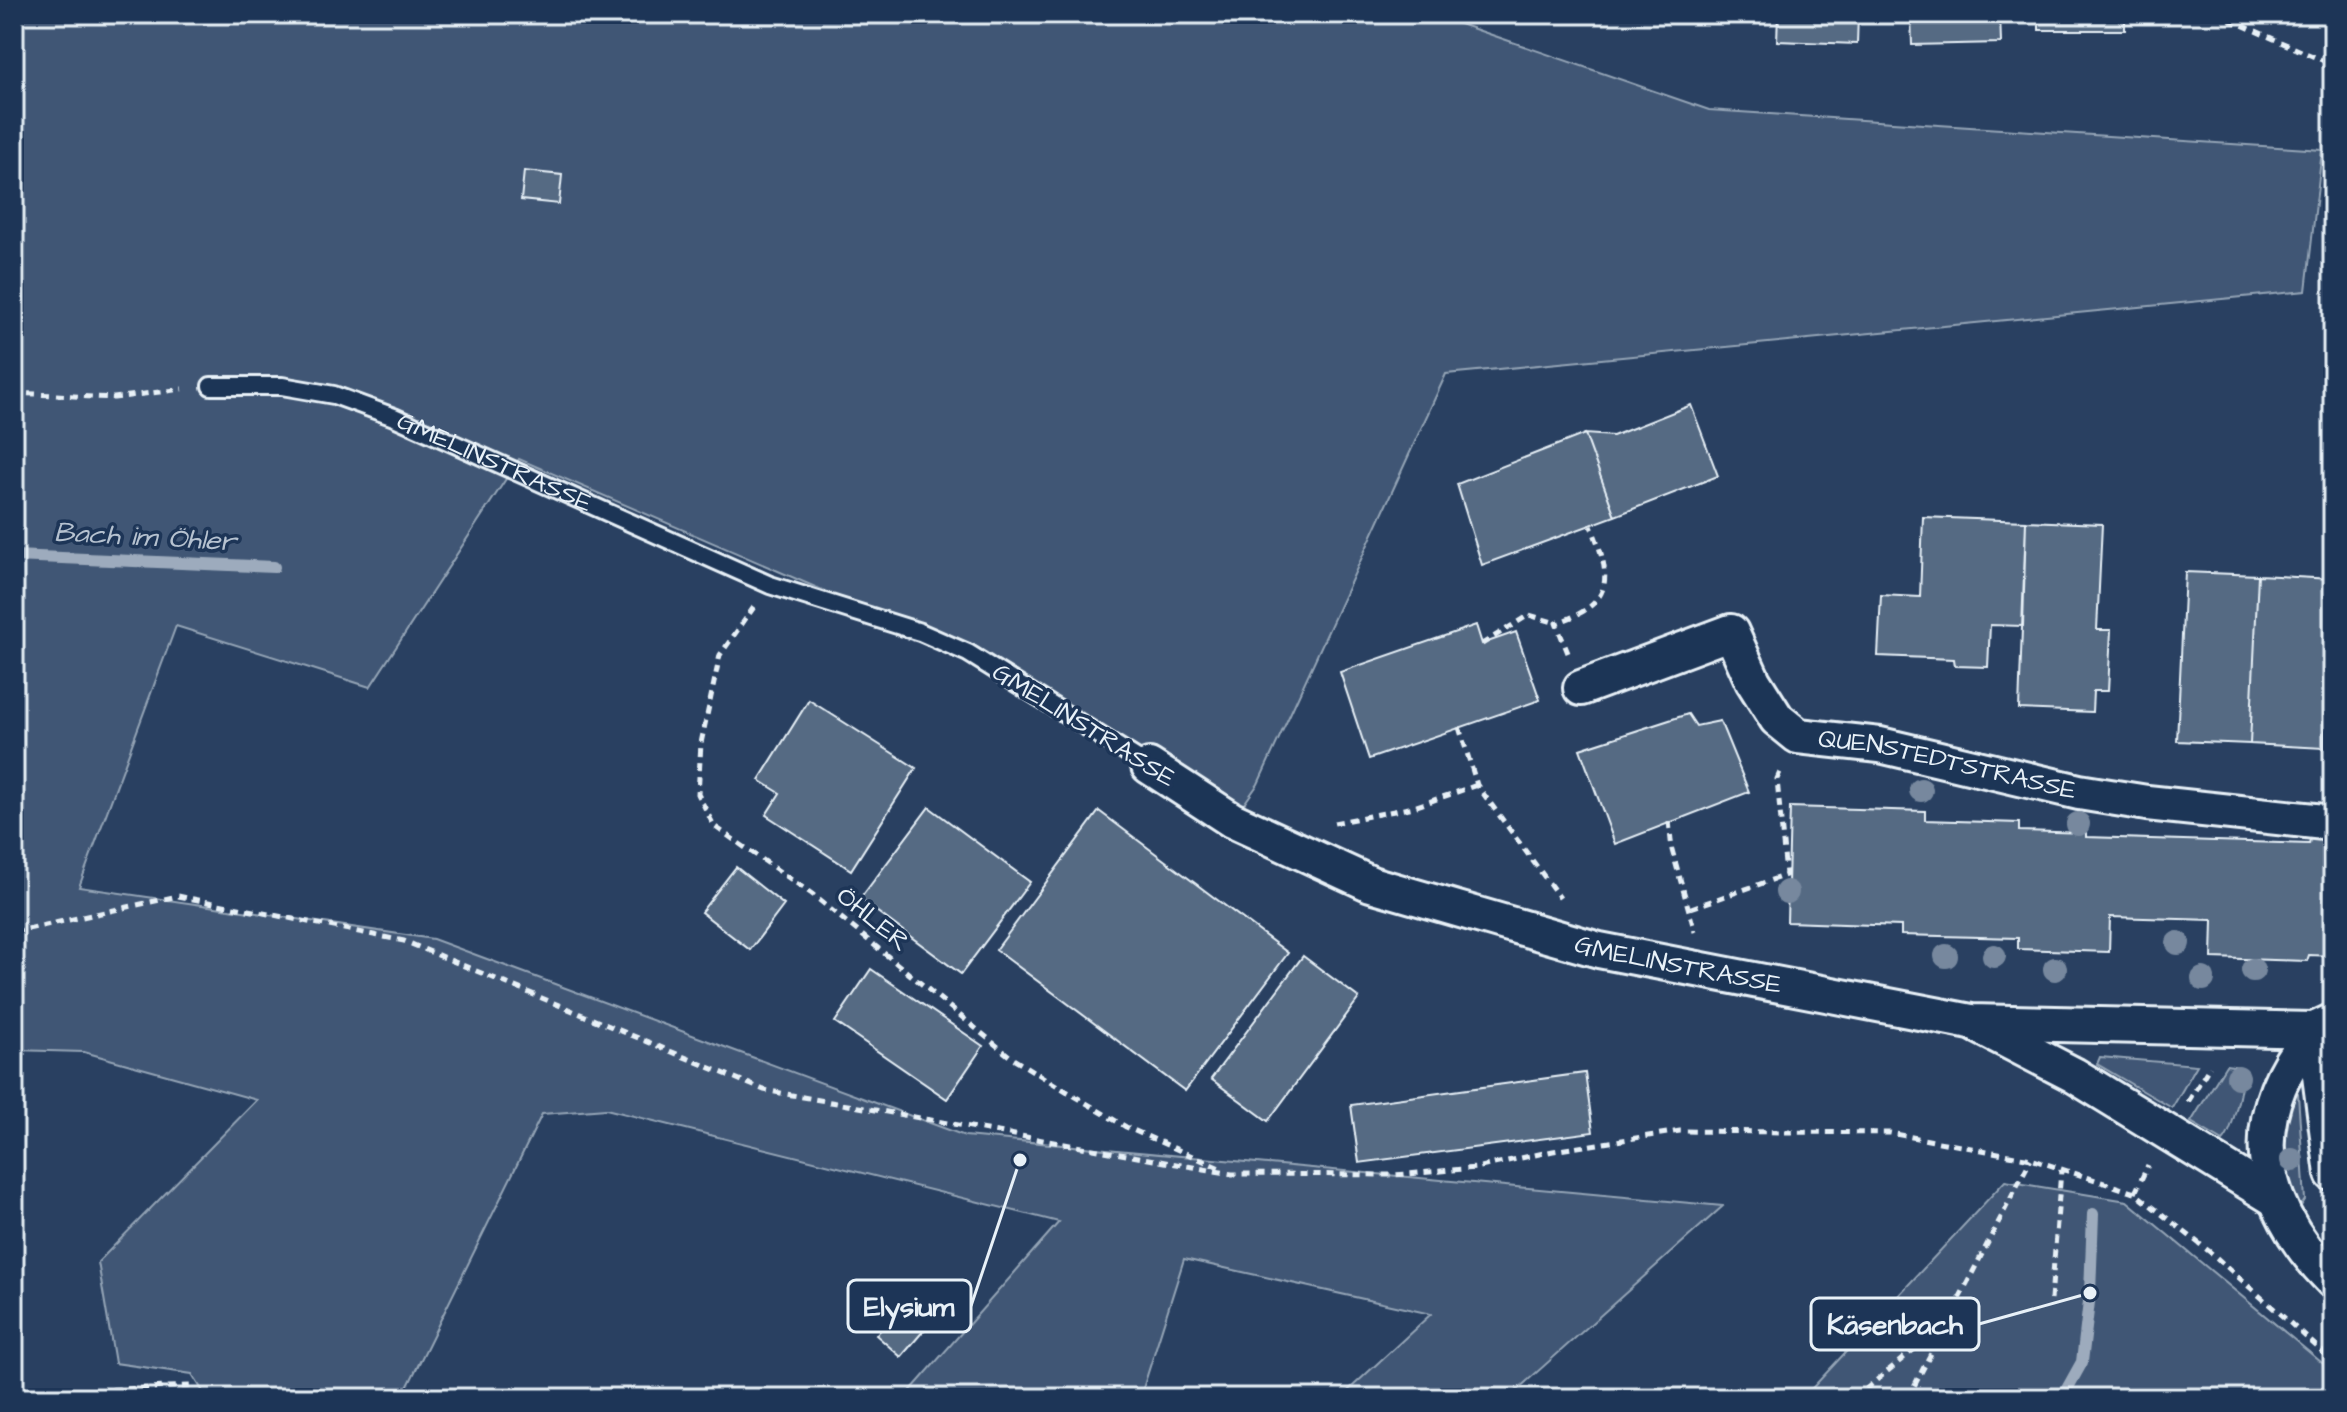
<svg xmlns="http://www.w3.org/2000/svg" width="2347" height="1412" font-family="'Architects Daughter',sans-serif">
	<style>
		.green { fill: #415774; stroke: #94a4b6; stroke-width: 2 }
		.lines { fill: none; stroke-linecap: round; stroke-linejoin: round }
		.stream { stroke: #9dabbd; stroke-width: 12 }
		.building { fill: #556a83; stroke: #e8f1f8; stroke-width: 2 }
		.lane-casing { stroke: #e8f1f8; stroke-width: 22 }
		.street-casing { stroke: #e8f1f8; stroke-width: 40 }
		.path { stroke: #e8f1f8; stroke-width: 5; stroke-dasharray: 8 6; stroke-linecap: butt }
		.lane { stroke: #1d3557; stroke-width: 16 }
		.street { stroke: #1d3557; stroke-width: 34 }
		.tree { fill: #77889e }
		.labels { text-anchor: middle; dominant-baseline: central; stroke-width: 7; stroke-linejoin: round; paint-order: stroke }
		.street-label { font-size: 26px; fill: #e8f1f8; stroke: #1d3557 }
		.water-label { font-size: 28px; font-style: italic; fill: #b6c2d0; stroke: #1d3557 }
		.leader { fill: none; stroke: #e8f1f8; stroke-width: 3 }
		.callout-dot { fill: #e8f1f8; stroke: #1d3557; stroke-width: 3 }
		.callout { fill: #1d3557; stroke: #e8f1f8; stroke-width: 3 }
		.callout-label { font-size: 28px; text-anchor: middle; font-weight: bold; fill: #e8f1f8 }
	</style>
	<rect width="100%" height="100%" fill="#294061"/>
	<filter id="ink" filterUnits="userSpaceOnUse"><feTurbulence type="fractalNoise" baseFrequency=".0125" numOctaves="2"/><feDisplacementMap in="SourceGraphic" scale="16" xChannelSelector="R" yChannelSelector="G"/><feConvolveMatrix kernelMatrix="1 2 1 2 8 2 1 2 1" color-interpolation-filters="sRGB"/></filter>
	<g filter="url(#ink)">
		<!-- green -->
		<path class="green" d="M14,14h1417l278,96 613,40 -16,141 -860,83 -188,410 -24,34 -266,-165 -449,-194 -149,228 -194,-61 -97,261 354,52 532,197 758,70 -215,192h-168l91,-84 -247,-55 -44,139h-236l155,-176 -453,-113 -64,5 -140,284h-195l-15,-24 -77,-11 -17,-101 159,-162 -173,-48 -70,-2z
			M2100,1057l97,8 -25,43 -75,-44z
			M2226,1065l14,2c6,11 -8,66 -17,74l-32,-19z
			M2293,1093l5,1 7,106 -8,12c-20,-40 -19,-77 -4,-119z
			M2005,1181l122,20 206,171v26h-530z"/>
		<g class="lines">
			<!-- stream -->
			<path class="stream" d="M14,556l260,11
				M2062,1398l20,-36 8,-69 3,-79"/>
		</g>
		<!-- building -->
		<path class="building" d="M1778,14h80l-1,30 -80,-3z
			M1911,14h89l1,29 -89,2z
			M2039,14h86v16h-86z
			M524,171l38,4 -3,29 -38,-4z
			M1691,405l27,71 -103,40 -30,-82 28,2z
			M1585,434l30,82 -133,49 -25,-81z
			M1923,517l103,4 -3,105 -33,-1 -2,42 -33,-1 -1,-7 -76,-3 3,-61 39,2z
			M2026,521l76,3 -5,106h14l-3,61h-15l-1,21 -73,-3z
			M2185,572l73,3 -8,169 -73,-3z
			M2258,575l74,4 -8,169 -74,-4z
			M1476,625l6,19 34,-12 24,68 -171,59 -29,-87z
			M809,700l107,68 -65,102 -85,-55 14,-22 -21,-13z
			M1688,714l8,12 24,-5 29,71 -134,52 -35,-95z
			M929,807l101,75 -69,92 -101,-75z
			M1790,807l135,4v9l94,3v8l67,2v4l223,7 1,-5 23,1v116l-24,-1 -2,6 -95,-3 1,-38 -103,-3 -1,35 -91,-3v-11l-117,-3v-9l-114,-4z
			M1099,811l189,142 -103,138 -189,-141z
			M736,867l48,38 -34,45 -49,-38z
			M1303,956l56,42 -91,123 -57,-42z
			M871,969l112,77 -36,53 -112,-77z
			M1585,1073l8,59 -234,31 -8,-58z
			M906,1300l25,22 -30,35 -25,-22z"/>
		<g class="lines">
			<!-- lane casing -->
			<g class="lane-casing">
				<g id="lane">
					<path id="s1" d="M211,386h71l52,9 60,22 376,168 150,47 48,21 181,113"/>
				</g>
			</g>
			<!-- street casing -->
			<g class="street-casing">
				<g id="street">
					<path id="s2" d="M1581,688l150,-56 22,49 24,38 21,17 82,9 199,47 68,11 186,20"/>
					<path id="s3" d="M1149,766l83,54 139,64 228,66 372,72 343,8 19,-9"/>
					<path d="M1979,1026l95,49 200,123"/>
					<path d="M2314,1030c-72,87 -59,173 19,251"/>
					<path d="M2314,1030l19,144"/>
				</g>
			</g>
			<!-- path -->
			<path class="path" d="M2217,14l116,51
				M14,393l100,5 68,-9
				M754,607l-34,48 -19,88 -3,51 16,32 98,68 201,165 113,68 98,43
				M1482,644l47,-29 27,8
				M1568,653l-12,-30c59,-19 56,-46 35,-97
				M1459,727l18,58 83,113
				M1669,821l3,29 23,82
				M1334,823l80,-16 63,-22
				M1691,908l95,-33 -9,-96 4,-9
				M14,932l164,-36 226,45 360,149 468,84 163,1 81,-7 77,-17 127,-20 210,2 141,26 104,34 75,59 123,109
				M2188,1102l22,-36
				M2135,1193l13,-28
				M2051,1300l10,-130
				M14,1394l176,-8 4,12
				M1855,1398l91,-75
				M1908,1398l123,-239"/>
			<!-- lane -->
			<use href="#lane" class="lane"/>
			<!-- street -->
			<use href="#street" class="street"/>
		</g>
		<!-- trees -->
		<g class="tree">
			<circle cx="1921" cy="790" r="12"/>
			<circle cx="2078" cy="824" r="12"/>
			<circle cx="1787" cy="892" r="12"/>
			<circle cx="2178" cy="943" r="12"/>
			<circle cx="1946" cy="956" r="12"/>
			<circle cx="1994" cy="956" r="12"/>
			<circle cx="2055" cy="969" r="12"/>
			<circle cx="2253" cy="970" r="12"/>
			<circle cx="2203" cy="979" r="12"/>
			<circle cx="2238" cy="1077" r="12"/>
			<circle cx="2292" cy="1160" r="12"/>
		</g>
	</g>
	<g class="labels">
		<!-- street labels -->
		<g class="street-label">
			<text stroke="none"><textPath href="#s1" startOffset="298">GMELINSTRASSE</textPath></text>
			<text transform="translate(1084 725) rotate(32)">GMELINSTRASSE</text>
			<text stroke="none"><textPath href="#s2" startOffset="438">QUENSTEDTSTRASSE</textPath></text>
			<text transform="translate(873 919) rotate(39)">ÖHLER</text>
			<text stroke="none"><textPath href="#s3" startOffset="570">GMELINSTRASSE</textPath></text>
		</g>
		<!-- water labels -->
		<g class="water-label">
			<text transform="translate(145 537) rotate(3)">Bach im Öhler</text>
		</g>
	</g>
	<!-- callouts -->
	<path class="leader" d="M1020 1160L971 1306M2090 1293L1979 1324"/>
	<g class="callout-dot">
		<circle cx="1020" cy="1160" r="8"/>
		<circle cx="2090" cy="1293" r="8"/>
	</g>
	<g class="callout">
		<rect x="848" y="1280" width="123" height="52" rx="8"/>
		<rect x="1811" y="1298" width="168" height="52" rx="8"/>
	</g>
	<g class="callout-label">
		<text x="909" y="1316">Elysium</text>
		<text x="1895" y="1334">Käsenbach</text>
	</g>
	<!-- margin -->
	<rect width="2347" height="1412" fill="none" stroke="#1d3557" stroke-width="48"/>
	<rect x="24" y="24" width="2299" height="1364" fill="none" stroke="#e8f1f8" stroke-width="3" filter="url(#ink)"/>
</svg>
